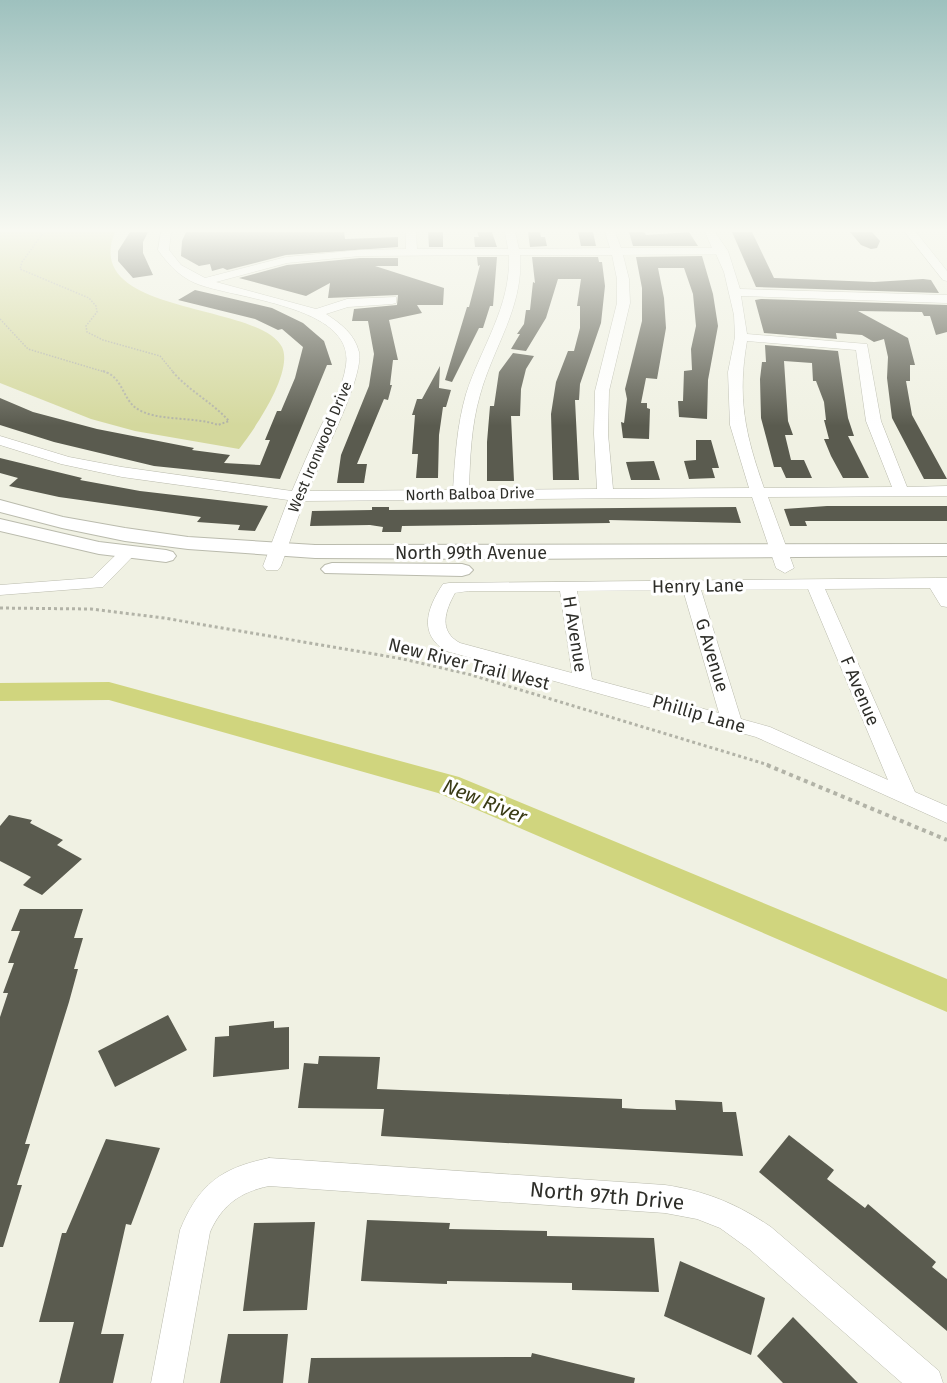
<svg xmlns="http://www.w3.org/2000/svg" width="947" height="1383" font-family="'Fira Sans',sans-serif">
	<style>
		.green { fill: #d4d89d }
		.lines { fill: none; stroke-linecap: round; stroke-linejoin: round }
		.river { fill: #d0d57e; fill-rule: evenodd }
		.building { fill: #5a5b4f }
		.minor-casing { stroke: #babbad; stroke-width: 1 }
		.major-casing { stroke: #babbad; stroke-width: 2 }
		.path-far3 { stroke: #b2b3a7; stroke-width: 1.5; stroke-dasharray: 1.5 1.5; stroke-linecap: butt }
		.path-far2 { stroke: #b2b3a7; stroke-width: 2; stroke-dasharray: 2 2; stroke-linecap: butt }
		.path-far1 { stroke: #b2b3a7; stroke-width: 3; stroke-dasharray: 3 3; stroke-linecap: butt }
		.path { stroke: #b2b3a7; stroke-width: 4; stroke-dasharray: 4 4; stroke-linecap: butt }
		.minor { fill: #fff; fill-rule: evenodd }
		.major { fill: #fff; fill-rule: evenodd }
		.labels { text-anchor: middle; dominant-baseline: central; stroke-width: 6; stroke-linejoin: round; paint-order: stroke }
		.far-street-label { font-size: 15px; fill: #2e2e29; stroke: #fff }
		.street-label { font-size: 18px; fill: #2e2e29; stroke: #fff }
		.water-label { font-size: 20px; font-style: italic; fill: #3a3b16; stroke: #fff }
		.near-street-label { font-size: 21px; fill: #2e2e29; stroke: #fff }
	</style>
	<rect width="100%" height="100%" fill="#f0f1e3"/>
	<!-- green -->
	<path class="green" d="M0,232h115c-35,84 144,70 167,115 12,25 -28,83 -43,102l-104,-18 -44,-12 -91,-36z"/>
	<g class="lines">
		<!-- river -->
		<path class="river" d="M109,682l350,95 488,202v33l-509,-219 -329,-93 -109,1v-18z"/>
	</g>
	<!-- building -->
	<path class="building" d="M130,232h18l-5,10v11l10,22 -20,3 -15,-17v-10z
		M186,232h158l1,7 53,-2v10l-112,8 -59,15 -4,-2 -11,3 -2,-7 -11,2 -18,-10 1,-15z
		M428,232h15v15h-14z
		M477,232h15l5,15h-22l-1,-10h5z
		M528,232h12l1,5h4l2,9 -17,1z
		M578,232h15l3,14h-15z
		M629,232h15l2,3 43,-3 9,14h-65z
		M732,232h20l22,46 100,4 49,-3 8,1 8,13 -183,-6z
		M850,232h22l8,9 -3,7 -6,1 -10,-4z
		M702,256l11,38 5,32 -10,54 -1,39 -28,-2 -1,-16h5l1,-30 8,-1 -1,-21 5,-23 -3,-32 -9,-26h-26l6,30 2,30 -9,51 -11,-1 -5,25h6v5l3,1 -1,30 -26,-1 -2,-16 3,1 3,-24 -2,-10 17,-68v-33l-6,-31z
		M477,257h20l-4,49h-3l-7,22h-4l-27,54 -7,-2 22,-73h2l11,-42 -2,1z
		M532,257h66l1,5h3l3,24 -4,37 -21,61 -1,16h-4l4,80h-26l-2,-66 5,-32 12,-31h6l6,-23v-22h-3l4,-27h-23l-12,39 -20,33 -15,-2 9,-15h-3l7,-10 2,-14h4l3,-28 2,1z
		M360,258h38v8h-23l69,22 -1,17h-26l5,8 -33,7 9,40h-5l-3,25h2l-4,15 -4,-1 -27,65h10l-3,19h-27l4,-28 28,-69 5,-32 -6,-33h-16l2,-12 43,-4 1,-10 -70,3 2,-15 -24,13 -67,-18 48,-13z
		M195,290l77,18 31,15 21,18 8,24h-5l-47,114 -126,-13 -100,-24 -54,-17v-27l33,14 64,17 97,19 -2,2 38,5 -6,8 36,2 10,-25h-5l12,-29h4l14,-33 8,-31 -21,-18 -4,1 -23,-11 -77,-19z
		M761,299l186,6v27l-11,3 -6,-19h-6l-2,-4 -64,-1 50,27 7,27h-5v16h-4l6,34 35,64h-23l-32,-61 -5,-40 1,-21 -4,-18 -10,3 -12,-7 -26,-2 1,6 -73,-6 -9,-33z
		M765,345l73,6 10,67 6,18h-6l21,42h-26l-12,-22 -7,-17h5l-5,-19h2l-2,-18 -8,-21h-3l-1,-18 -28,-2 4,60 5,14h-8l6,25h13l8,18h-26l-5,-11h-7l-13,-49 -1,-39 2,-17h4z
		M513,353l21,3 -8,13 -5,20 -1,27h-9l3,65h-27v-39l3,-36h4l5,-34z
		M440,366l-1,22 12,2 -5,17h-3l-4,28 -1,43h-22l2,-24h-6l3,-39h-3l5,-16h5z
		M696,440h15l8,28h-7l3,10 -26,1 -5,-18 12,-1z
		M0,458l82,20 -2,2 60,11 128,15 -13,25 -17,-1 2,-5 -43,-3 4,-5 -142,-20 -50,-11 9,-8 -18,-5z
		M654,461l6,19h-29l-5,-18z
		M827,506h120v15h-142l2,5h-17l-6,-17z
		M372,507h17v3l347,-3 5,16 -132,-3 1,3 -208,3 -1,6h-19l1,-5 -13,-2 -60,1 2,-15 60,-1z
		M9,815l23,5 -2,3 33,17 -6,5 25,14 -40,36 -19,-10 8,-8 -31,-16v-35z
		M20,909h63l-9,29h9l-9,31h4l-9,33 -44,142h5l-13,41h5l-19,62h-3v-230l8,-24h-5l11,-30h-6l12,-32h-9z
		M168,1015l19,35 -72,37 -17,-36z
		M274,1021v7l15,-1v42l-76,8 2,-40 14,-1v-10z
		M319,1056l61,1 -3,32 245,10v9l15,1 39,1 -1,-10 47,2 1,10h13l7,44 -362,-20 3,-27 -86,-1 6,-45 14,1z
		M789,1135l45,35 -7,9 38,29 3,-4 68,58 -4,5 15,12v52l-188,-159z
		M106,1139l54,9 -29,77 -5,-1 -25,110h23l-11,49h-54l15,-61h-35l23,-89h4z
		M367,1220l83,3 -1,6 98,2v5l107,2 5,54 -87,-2v-7l-125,-2v3l-86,-3z
		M315,1222l-8,88 -64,1 11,-88z
		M680,1261l85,37 -14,57 -87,-39z
		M793,1317l65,66h-75l-26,-27z
		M228,1334h60l-5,49h-63z
		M532,1353l103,25 -1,5h-326l3,-25 220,-1z"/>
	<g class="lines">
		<!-- minor casing -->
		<g class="minor-casing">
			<path id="minor" d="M161,232h10l-2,18 12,15 24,13 81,-21 74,-7 46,-1v-17h10l1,17h91l-3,-17h10l4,17 91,-1 -5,-16h10l6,16h91l-7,-16h10l13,19 12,38 207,6v8l-206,-7 6,38 120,10 14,77 26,66 40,-1v10l-179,1 26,71 -9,5 -9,-5 -24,-71 -448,4 -23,65 -3,4h-12l-3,-4 25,-66 -166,-23 -61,-13 -61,-19v-9l69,21 53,10 170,24c9,-21 18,-42 28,-63 10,-20 23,-40 26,-63 9,-60 -113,-66 -151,-82 -16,-7 -27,-19 -37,-33zM716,254l8,18 10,43 1,22 -7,35 2,53 19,63 -136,1 -5,-55 1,-43 21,-88 -1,-24 -6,-24zM520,255h92l5,24v24l-22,88 -1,43 3,55 -128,1c1,-32 2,-64 11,-95 13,-48 44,-88 40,-140zM360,256l149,-1c2,52 -28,92 -43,139 -9,31 -11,64 -13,96l-145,1c12,-29 56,-113 51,-139 -5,-19 -18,-28 -33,-38l22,-7 44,-3 4,-1v-6l-49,2 -31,10 -100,-27 71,-19zM747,341l109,9 10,71 26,66 -128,1c-19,-54 -27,-90 -17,-147z
				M905,232h11l31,39v10l-4,-1z
				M129,547l8,5 -34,35 -103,8v-10l92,-7 31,-30z
				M936,578h11v29l-6,-1 -11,-18 -105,1 90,203 32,14v17l-191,-86 -310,-86c-28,-17 -19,-43 -3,-67l6,-1zM808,589l80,191 -118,-53 -29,-8 -40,-129zM683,590l36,123 -127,-34 -15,-88zM469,591h91l12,82 -112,-30c-22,-12 -15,-32 -5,-50z
				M269,1158l396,27c41,6 72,19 106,42l168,144 4,12h-41l-153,-134 -29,-21 -23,-9 -32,-6 -396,-27c-29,6 -47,19 -59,46l-27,151h-32l29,-153c19,-46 41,-62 89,-72z"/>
		</g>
		<!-- major casing -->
		<g class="major-casing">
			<path id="major" d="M0,500l63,17 62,11 63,9 127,8 632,-1v12l-440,3 -192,-1 -127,-9 -63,-8 -63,-13 -62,-16z
				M0,519l99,23 67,8 7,2 3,4 -3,4 -7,2 -67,-8 -99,-23z
				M332,563l130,1 7,2 4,4 -4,4 -7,2 -137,-3 -4,-4 4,-4z"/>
		</g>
		<!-- path-far3 -->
		<path class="path-far3" d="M44,232l-22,30 -2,7 69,29 7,8 1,6 -11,14 1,6 16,8 57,16 14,17
			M0,319l28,30 80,24"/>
		<!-- path-far2 -->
		<path class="path-far2" d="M103,371c20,6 19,27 33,37 19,14 59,8 82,17l11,-4c-17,-19 -40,-30 -57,-50"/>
		<!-- path-far1 -->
		<path class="path-far1" d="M0,608l91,1 73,9 239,41 65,15 304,92"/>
		<!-- path -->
		<path class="path" d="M767,765l180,75"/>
		<!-- minor -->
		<use href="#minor" class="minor"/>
		<!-- major -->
		<use href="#major" class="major"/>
	</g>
	<!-- sky -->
	<linearGradient id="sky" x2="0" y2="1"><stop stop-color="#9ec1be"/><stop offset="0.54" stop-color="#f8f9f2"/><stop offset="1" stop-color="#f8f9f2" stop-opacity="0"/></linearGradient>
	<rect width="947" height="426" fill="url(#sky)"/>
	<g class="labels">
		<!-- far-street labels -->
		<g class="far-street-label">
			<text transform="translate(320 447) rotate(-67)">West Ironwood Drive</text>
			<text transform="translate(470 494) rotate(-1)">North Balboa Drive</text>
		</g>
		<!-- street labels -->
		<g class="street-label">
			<text x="471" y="553">North 99th Avenue</text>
			<text transform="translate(698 586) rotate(-1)">Henry Lane</text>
			<text transform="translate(575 634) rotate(81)">H Avenue</text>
			<text transform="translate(712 655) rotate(73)">G Avenue</text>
			<text transform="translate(469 664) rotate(14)">New River Trail West</text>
			<text transform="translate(860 691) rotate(67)">F Avenue</text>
			<text transform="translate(699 714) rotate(16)">Phillip Lane</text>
		</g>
		<!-- water labels -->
		<g class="water-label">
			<text transform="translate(485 801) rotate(22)">New River</text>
		</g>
		<!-- near-street labels -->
		<g class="near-street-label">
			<text transform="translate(607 1196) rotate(5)">North 97th Drive</text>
		</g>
	</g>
</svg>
